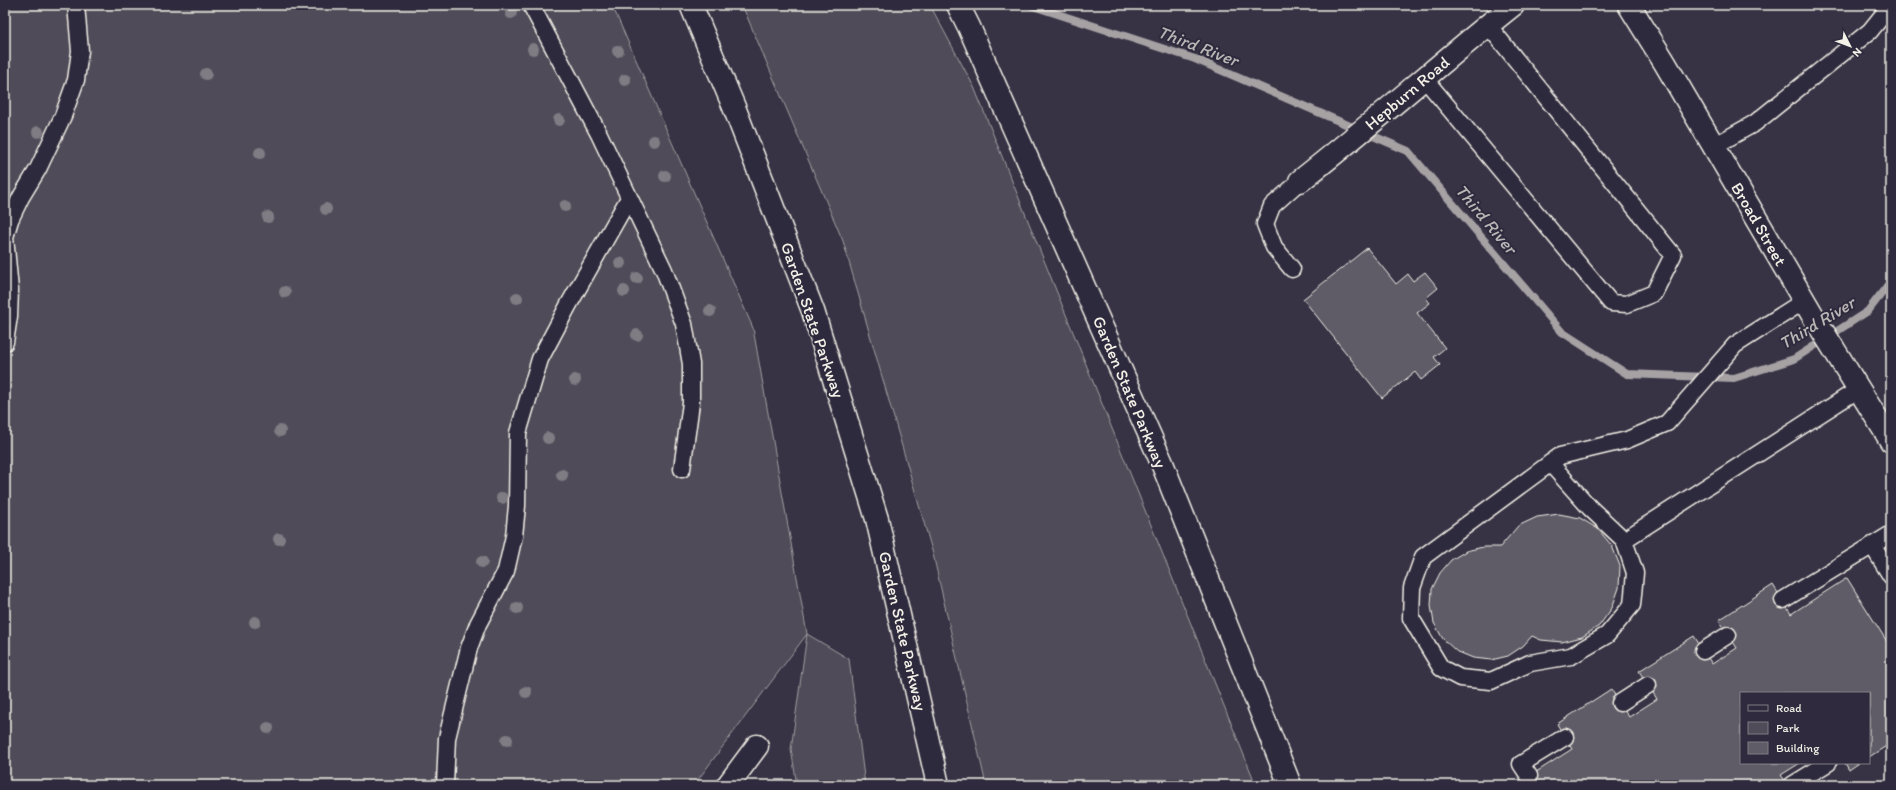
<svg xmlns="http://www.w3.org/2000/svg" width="1896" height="790" font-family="Itim,sans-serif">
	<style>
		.green { fill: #504b59; stroke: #a29ea0 }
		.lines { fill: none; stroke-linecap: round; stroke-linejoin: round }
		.stream { stroke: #a6a2a4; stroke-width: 8 }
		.building { fill: #5f5c67; stroke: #f4f1e8 }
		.lane-casing { stroke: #f4f1e8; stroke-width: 19 }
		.street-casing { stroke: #f4f1e8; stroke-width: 25 }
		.primary-casing { stroke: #f4f1e8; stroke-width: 25 }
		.highway-casing { stroke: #f4f1e8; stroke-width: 25 }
		.lane { stroke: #2f2a3d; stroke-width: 16 }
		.street { stroke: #2f2a3d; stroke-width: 22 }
		.primary { stroke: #2f2a3d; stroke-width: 22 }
		.highway { stroke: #2f2a3d; stroke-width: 22 }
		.tree { fill: #807b83 }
		.labels { text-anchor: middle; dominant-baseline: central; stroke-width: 4; stroke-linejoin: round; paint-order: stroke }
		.street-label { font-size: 17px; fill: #f4f1e8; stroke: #2f2a3d }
		.water-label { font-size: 18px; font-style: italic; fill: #bab6b5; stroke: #2f2a3d }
	</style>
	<rect width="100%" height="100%" fill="#373244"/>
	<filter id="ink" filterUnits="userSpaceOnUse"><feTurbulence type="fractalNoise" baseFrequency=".025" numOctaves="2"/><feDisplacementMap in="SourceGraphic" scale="8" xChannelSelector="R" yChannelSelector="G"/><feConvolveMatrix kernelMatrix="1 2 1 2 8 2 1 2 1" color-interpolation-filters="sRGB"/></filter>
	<g filter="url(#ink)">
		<!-- green -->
		<path class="green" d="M5,5h607l141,323 54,306 42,25 16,126h-68l-6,-36 16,-115 -113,151h-689z
			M742,5h188l44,82 282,698h-270l-53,-231 -90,-313z"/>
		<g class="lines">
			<!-- stream -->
			<path class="stream" d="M1030,5l165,54 213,92 154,181 65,42 107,4 60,-19 74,-48 23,-30"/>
		</g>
		<!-- building -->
		<path class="building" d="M1367,248l29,36 12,-10 5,7 12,-9 13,16 -12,10 4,5 -13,10 28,35 -11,9 6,8 -19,15 -6,-8 -33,26 -79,-99z
			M1559,514l21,4 18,11 14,17 8,20 -1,22 -7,20 -13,18 -17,11 -20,5 -21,-2 -9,-4 -9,10 -15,10 -17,4 -18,-2 -17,-7 -13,-12 -9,-16 -3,-17 1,-17 8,-16 11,-13 15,-9 17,-4h17l18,-21 19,-9z
			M1847,578l44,70v56l-3,2 3,5v32l-22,14v-64h-128v70h59l-19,12 7,10h-268l-1,-2 53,-34 -15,-25 54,-35 18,28 28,-18 -18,-28 55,-35 18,28 25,-16 -18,-28 54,-35 18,29z
			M1845,763h14l-10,7z"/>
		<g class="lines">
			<!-- lane casing -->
			<g class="lane-casing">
				<path id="lane" d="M531,5l68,129 65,136 20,54 7,40v39l-9,66
					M1424,78l187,225 16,1 27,-11 19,-38 -185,-230
					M1714,146l41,-23 115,-92 21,-26
					M5,237l5,-17 11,-23 17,-28 25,-53 13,-36 4,-29 -4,-46
					M5,237l5,53 -1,26 -4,26
					M1292,269l-18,-22 -9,-23 7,-18 28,-25
					M1550,463l40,45 34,32 11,33 -3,32 -25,30 -36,21 -41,7 -39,18 -31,-3 -19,-10 -30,-50 1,-30 11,-31 137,-101 67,-16 40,-17 68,-78 69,-44
					M1624,540l235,-151
					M1872,545l19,31
					M1783,600l108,-66
					M1703,651l25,-16
					M1620,703l28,-18
					M1529,776l-8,-12 44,-27
					M445,785l2,-47 22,-90 9,-24 28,-53 8,-35 3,-30 1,-73 22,-74 28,-53 61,-108
					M1792,785l36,-22"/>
			</g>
			<!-- street casing -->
			<g class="street-casing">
				<path id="street" d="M1300,181c73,-57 141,-119 213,-176
					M728,785l29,-39"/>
			</g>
			<!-- primary casing -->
			<g class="primary-casing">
				<path id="primary" d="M1629,5l36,58 147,251 79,127"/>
			</g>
			<!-- highway casing -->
			<g class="highway-casing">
				<path id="highway" d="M691,5l43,102 79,204 64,208 61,266
					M958,5l11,22 193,436 128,322"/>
			</g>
			<!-- lane -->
			<use href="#lane" class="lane"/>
			<!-- street -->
			<use href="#street" class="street"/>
			<!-- primary -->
			<use href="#primary" class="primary"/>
			<!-- highway -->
			<use href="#highway" class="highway"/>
		</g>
		<!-- trees -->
		<g class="tree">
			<circle cx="511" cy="13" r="6"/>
			<circle cx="533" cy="49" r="6"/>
			<circle cx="618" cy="51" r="6"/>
			<circle cx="206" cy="74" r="6"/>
			<circle cx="625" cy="80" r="6"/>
			<circle cx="559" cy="120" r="6"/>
			<circle cx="38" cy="132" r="6"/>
			<circle cx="654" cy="141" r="6"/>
			<circle cx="260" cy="153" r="6"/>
			<circle cx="665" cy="176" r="6"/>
			<circle cx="565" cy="206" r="6"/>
			<circle cx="326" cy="209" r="6"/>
			<circle cx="268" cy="217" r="6"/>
			<circle cx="620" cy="263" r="6"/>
			<circle cx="637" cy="278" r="6"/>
			<circle cx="624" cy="291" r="6"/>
			<circle cx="285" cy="292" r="6"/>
			<circle cx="517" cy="298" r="6"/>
			<circle cx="710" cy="311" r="6"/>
			<circle cx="637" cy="335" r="6"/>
			<circle cx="575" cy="380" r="6"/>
			<circle cx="280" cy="431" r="6"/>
			<circle cx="548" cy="438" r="6"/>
			<circle cx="562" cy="475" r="6"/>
			<circle cx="502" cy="498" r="6"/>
			<circle cx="279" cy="539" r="6"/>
			<circle cx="482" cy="562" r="6"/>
			<circle cx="517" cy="608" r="6"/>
			<circle cx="255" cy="622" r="6"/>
			<circle cx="526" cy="692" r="6"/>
			<circle cx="268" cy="728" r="6"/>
			<circle cx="507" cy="740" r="6"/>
		</g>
	</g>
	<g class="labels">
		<!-- street labels -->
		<g class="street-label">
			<text transform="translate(1407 93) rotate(-40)">Hepburn Road</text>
			<text transform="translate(1759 224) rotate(60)">Broad Street</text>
			<text transform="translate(813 320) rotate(71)">Garden State Parkway</text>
			<text transform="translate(1130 392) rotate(67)">Garden State Parkway</text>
			<text transform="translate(903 631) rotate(77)">Garden State Parkway</text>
		</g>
		<!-- water labels -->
		<g class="water-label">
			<text transform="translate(1198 46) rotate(21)">Third River</text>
			<text transform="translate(1486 219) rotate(50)">Third River</text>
			<text transform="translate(1817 323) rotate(-31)">Third River</text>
		</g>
	</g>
	<!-- margin -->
	<rect width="1896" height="790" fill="none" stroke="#2f2a3d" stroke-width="20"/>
	<rect x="10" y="10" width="1876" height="770" fill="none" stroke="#f4f1e8" stroke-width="1.5" filter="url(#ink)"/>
	<!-- legend -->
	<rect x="1740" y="692" width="130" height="72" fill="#2f2a3d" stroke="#7e7a81"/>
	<rect x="1748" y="705" width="20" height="6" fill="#2f2a3d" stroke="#7e7a81"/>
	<text x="1776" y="712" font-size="12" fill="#f4f1e8">Road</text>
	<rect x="1748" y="722" width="20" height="12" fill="#504b59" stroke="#7e7a81"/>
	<text x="1776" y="732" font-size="12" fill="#f4f1e8">Park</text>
	<rect x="1748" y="742" width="20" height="12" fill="#5f5c67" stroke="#7e7a81"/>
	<text x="1776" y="752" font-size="12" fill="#f4f1e8">Building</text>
	<!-- north arrow -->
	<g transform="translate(1850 46) rotate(132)" stroke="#2f2a3d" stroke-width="3" paint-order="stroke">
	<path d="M0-3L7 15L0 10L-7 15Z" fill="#f4f1e8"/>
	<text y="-6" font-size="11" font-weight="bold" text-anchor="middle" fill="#f4f1e8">N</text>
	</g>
</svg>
